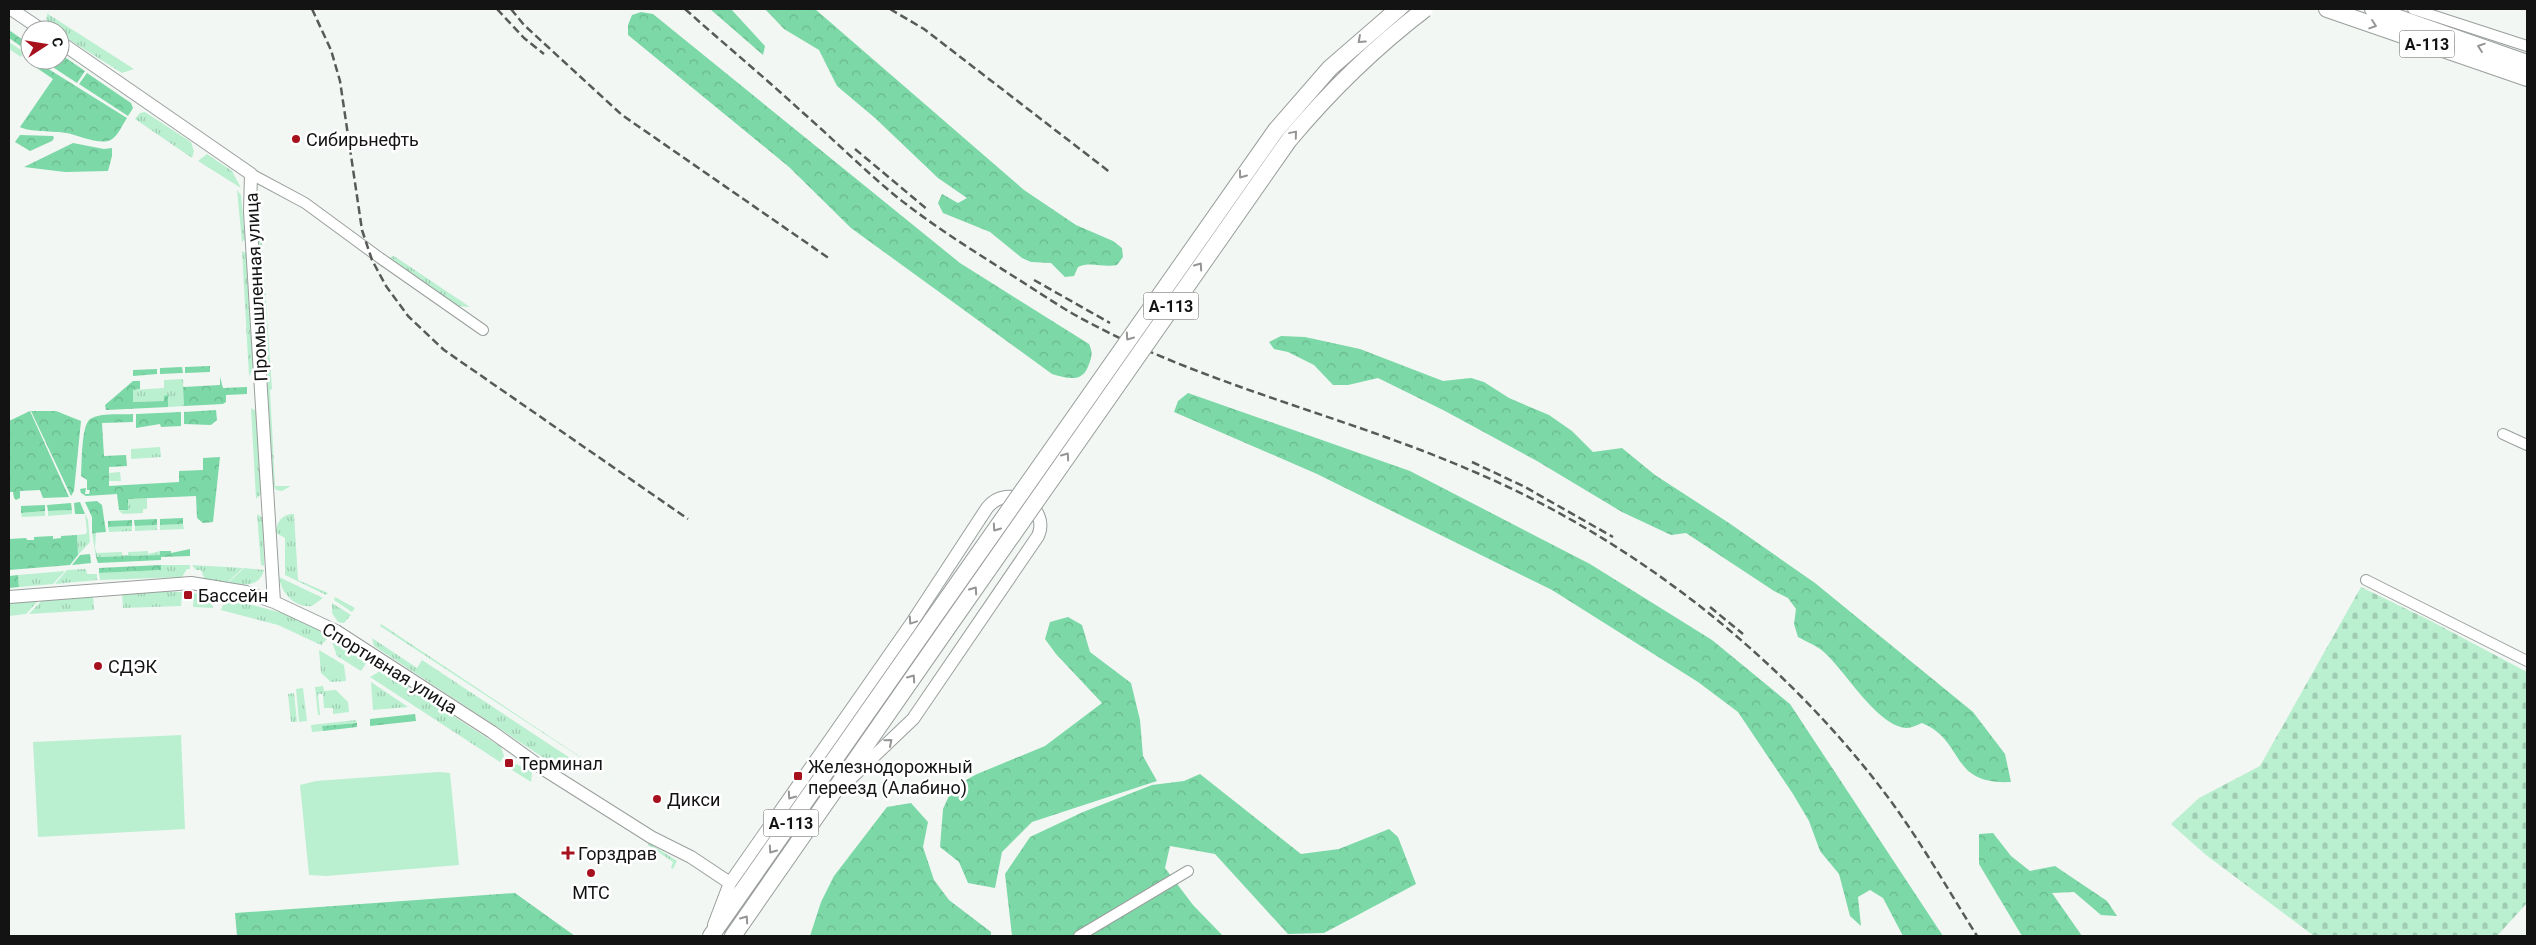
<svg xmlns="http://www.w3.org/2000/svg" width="2536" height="945" font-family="Roboto,sans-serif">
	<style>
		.grass { fill: url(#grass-tufts) }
		.forest { fill: url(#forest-crowns) }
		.cemetery { fill: url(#cemetery-stones) }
		.garden { fill: #baefd0 }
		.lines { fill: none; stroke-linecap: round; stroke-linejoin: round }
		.minor-casing { stroke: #9a9f9c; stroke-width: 12 }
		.tertiary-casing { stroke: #9a9f9c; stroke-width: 14 }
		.trunk-casing { stroke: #9a9f9c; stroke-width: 18 }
		.minor { stroke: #fff; stroke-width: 10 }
		.tertiary { stroke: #fff; stroke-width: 12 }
		.trunk { stroke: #fff; stroke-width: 16 }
		.rail { stroke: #585a58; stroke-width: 2.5; stroke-dasharray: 8 4; stroke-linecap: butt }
		.trunk-bridge-casing { stroke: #9a9f9c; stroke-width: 18; stroke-linecap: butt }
		.trunk-bridge { stroke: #fff; stroke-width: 16 }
		.oneway { stroke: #949594 }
		.poi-dot { fill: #a7111e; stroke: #fff; stroke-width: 2 }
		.labels { text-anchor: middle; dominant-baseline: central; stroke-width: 5; stroke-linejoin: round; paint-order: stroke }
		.shield { fill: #fff; stroke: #595a59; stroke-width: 1 }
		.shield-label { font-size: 16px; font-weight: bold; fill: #121312 }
		.poi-label { font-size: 18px; fill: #121312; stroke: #fff; text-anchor: start }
		.street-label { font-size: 18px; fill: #121312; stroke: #fff }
	</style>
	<defs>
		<pattern id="grass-tufts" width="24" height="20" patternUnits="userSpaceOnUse" patternTransform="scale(1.25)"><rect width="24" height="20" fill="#baefd0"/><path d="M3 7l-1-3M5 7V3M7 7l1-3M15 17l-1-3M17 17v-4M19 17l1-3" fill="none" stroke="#9fccb2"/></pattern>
		<pattern id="forest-crowns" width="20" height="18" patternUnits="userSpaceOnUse" patternTransform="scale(1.25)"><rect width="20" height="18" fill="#7cd8a6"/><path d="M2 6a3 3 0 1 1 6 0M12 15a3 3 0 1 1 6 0" fill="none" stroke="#6ab88e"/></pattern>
		<pattern id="cemetery-stones" width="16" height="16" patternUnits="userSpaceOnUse" patternTransform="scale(1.25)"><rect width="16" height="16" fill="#baefd0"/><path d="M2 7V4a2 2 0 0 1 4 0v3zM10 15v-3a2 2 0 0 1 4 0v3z" fill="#9fccb2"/></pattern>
	</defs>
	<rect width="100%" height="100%" fill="#f2f7f4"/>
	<!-- grass -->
	<path class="grass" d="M49,9l-1,5 86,55 -12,4 -62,-39v-4h-8l-6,-11z
		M9,42l15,10 -3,5 -12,-8z
		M145,112l46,30 3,9 -2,7 -57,-39 5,-6z
		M207,154l25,17 9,17 -43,-27z
		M237,190l4,5 4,44 -3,3z
		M260,216l12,173 -2,1 5,96h16l-9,5 -6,-1 -3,-5 -15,-257z
		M242,251l4,2 7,117 -4,6z
		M394,256l76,51 -13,-1 -69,-48z
		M183,379l1,27 -16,1v-11l-3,5 -32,1v-12l31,-2v-8z
		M251,408l5,3 5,83 -5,5z
		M160,447l1,10 -30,2v-10z
		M120,472l1,9h-12v-8z
		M147,498v11h-4v4l-20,1 -4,-3 9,-2 -1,-10z
		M72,510v4l-24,2v-5z
		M45,511v5l-23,1 -1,-4z
		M85,514l3,6 2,22 -12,13 -1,-20 9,-1 1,-3z
		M257,514l6,4 1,48 -3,-1z
		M294,514l4,66 30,13 -2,2 -41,-20v-37l-9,-5c0,-11 7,-20 18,-19z
		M183,524l1,5 -24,1v-5z
		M157,525v5l-22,1v-5z
		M132,526v5l-23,1 -1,-5z
		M92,533h4l-1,15 2,5 25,-1v3h6v-3l20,-1v3l12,-3v4l-64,2z
		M161,565h29v4h-3l-5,8 -82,3 -1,-7 62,-3z
		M192,565l51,3 -16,15 -22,-3 -4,-10h-5z
		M244,568l20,2c-5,18 -21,15 -36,13z
		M86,569l1,5h10v6l-42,4 12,-14z
		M65,571l-12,13 -34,3 -1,-12z
		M279,577l44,21 -11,8c-17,2 -31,-13 -33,-29z
		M158,591l24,1 -1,14 -58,2 -1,-15z
		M194,593l15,3 4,12 -20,-1z
		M93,595l1,15 -65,4 14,-15z
		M335,597l20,11 -3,4 -18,-12z
		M40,599l-14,15 -17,2v-14z
		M229,599l61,16 41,20 -10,10 -43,-20 -57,-15 3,-7z
		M332,603l19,12 -7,8 -6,-1 -6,-9z
		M381,624l237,158 -238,-156z
		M333,636l36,23 -8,12 -24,-15 -6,-17z
		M372,638l45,30 5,-8 148,98 -3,4 -8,-5 -3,4 -9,-1 -173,-114z
		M319,650l25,15 2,16 -15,1 -10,-9z
		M382,670l119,77 3,9 -4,6 -130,-85z
		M371,682l37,25 -35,3z
		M323,686l1,5 12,-1 12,12 1,10 -16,2v-6h-9l-1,-14h-5l2,21h-2l-3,-28z
		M303,688l4,33 -8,1 -3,-33z
		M294,693l3,29h-6l-3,-28z
		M356,720l1,3 -35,3 1,5 -11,1 -1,-7z
		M516,764l16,8 -1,10 -19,-12z
		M649,843l28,18 -4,8 -2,-1 2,-6 -25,-17z"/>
	<!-- forest -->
	<path class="forest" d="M710,9h21l34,37 -2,9z
		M765,9h50l209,181 52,35 37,16 9,7 1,9 -6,8c-14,3 -26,-4 -39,2l-4,9 -9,1 -14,-14 -20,-1 -9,-4 -32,-26 -47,-19 -5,-10 4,-9 16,9 9,-5 -29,-20 -63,-60 -38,-32 -18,-36 -35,-21z
		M641,12l12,2 307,249 129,81c4,9 3,12 0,20 -6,20 -22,14 -37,10l-201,-146 -62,-61 -161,-132v-10l4,-10z
		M9,30l21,15 -4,5 -17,-12z
		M60,54l25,17 -8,12 -35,-23h18z
		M34,60l93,58c-5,7 -10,21 -19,23 -12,3 -30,-6 -42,-8 -11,-2 -38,-1 -46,-6l33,-48 -22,-15z
		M87,73l44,30 2,5 -5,8 -49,-32z
		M20,135l33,1 1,2 -2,3 -22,10 -15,-9z
		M73,143l31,6 8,-1v8l-4,15 -43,1 -41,-5z
		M1281,336l24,1 55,12 83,32 28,-3 13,4 25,16 40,17 23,16 21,21 29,-4 33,27 74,48 86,60 158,129 32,42 6,28c-63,3 -45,-41 -89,-59 -5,2 -11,5 -15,5 -29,-1 -61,-56 -82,-75 -7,-7 -18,-11 -27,-16l-4,-13 2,-15 -8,-11 -14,-7 -88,-58 -15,2 -49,-23 -85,-51 -92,-50 -67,-33 -30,7h-15l-19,-20 -26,-13 -14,-3 -5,-7z
		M210,366v6l-25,1v-6z
		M182,367l1,6 -23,1v-6z
		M157,369v5l-24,2v-6z
		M220,377l3,11 24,-1v7l-21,1v7l-3,2 -39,2 -1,-19 37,-2z
		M133,381h7v8l-7,1v12l31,-1v-5l4,-1v12l-62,3 -1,-5z
		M1188,393l222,78 180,93 122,76 78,64 153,232h-40l-20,-38 -13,-8 -12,7 3,29 -11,-10 -11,-42 -19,-23 -11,-30 -16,-27 -55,-82 -40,-30 -146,-92 -235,-116 -143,-62 4,-11z
		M216,410l1,10 -6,5 -27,-1v-12z
		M30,411l39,86 -26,1 -3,-8 -20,1v7l-4,2 -2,-2 -1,-6h-4v-71z
		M31,411h25l25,10 -7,70 -3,5z
		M181,412v14l-20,1 -1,-3 -24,4v-14z
		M133,414v8l-31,1 2,33 22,-1 1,11 -18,1v19l70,-4v-11l24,-1v-12l17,-1 -7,65 -10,1 -6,-5 -1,-22 -68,3v11h-9l-2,-16 -31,2 -5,-3 -1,-4 6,-1 -1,6h4l1,-4h-3v-10l-6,-4c1,-12 0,-50 9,-57 11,-7 31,-4 43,-5z
		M97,501l5,4 4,27 -14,1v-16l-7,-15z
		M80,502l5,12h-10l-1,-11z
		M71,503l1,7 -24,1 -1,-6z
		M45,505v6l-24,2v-7z
		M183,518v6l-23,1v-6z
		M157,519v6l-22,1 -1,-6z
		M132,520v6l-24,1v-6z
		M77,535l1,20 -8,10 -61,5v-31l17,-1 1,2h7v-3l19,-1v3l8,-1v-2z
		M190,549v7l-29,1v3l-63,3 -2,-6 64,-2v-4h11v2z
		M90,554l1,9 -19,2 8,-10z
		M161,565v5l-62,3v-5z
		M18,575l1,12 -10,1v-12z
		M1068,617l14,8 8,27 41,31 9,37 3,36 14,25 -125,41 -30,30 -7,36 -27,-5 -9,-21 -19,-15 3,-38 10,-22 24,-13 68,-28 57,-43 -46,-49 -11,-15 5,-17z
		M415,714l1,7 -46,5v-7z
		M357,723v4l-34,4 -1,-5z
		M1200,774l101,80 38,-5 50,-20 9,8 18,47 -92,49 -36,1 -73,-80 -45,-8 -5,22 28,37 30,31h-211l-7,-62 25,-37 53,-25 69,-27 32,-4z
		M911,803l17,19 -5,25 11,33 15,20 42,32v4h-181l11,-34 13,-26 53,-69z
		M1993,833l18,23 19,15 25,-5 52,35 10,15 -16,-1 -27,-23 -22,1 30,43h-60l-43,-72v-30z
		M515,893l60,43h-338l-2,-23z"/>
	<!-- cemetery -->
	<path class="cemetery" d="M2361,587l68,33 98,52v231l-30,33h-183l-108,-81 -35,-31 28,-26 61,-32z"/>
	<!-- garden -->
	<path class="garden" d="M181,735l4,94 -147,8 -5,-95z
		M439,772l11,1 9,92 -133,11 -17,-1 -9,-90 16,-4z"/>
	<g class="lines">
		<!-- minor casing -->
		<g class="minor-casing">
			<path id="minor" d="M2413,9l114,37
				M251,174l54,29 75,55 103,72
				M2503,434l24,11
				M2366,580l161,81
				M1079,936l109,-65"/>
		</g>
		<!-- tertiary casing -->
		<g class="tertiary-casing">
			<path id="tertiary" d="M11,9l31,21
				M60,42l191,132 -1,38 24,390
				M9,597l182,-14 55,9 28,10 62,29 156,101 53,38 106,67 40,20 39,26
				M714,925l16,-42 181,-259 76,-116c21,-27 64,0 51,28l-125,183 -64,61"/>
		</g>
		<!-- trunk casing -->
		<g class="trunk-casing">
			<path id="trunk" d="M2327,9l200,69
				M2373,9l154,54
				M711,936l221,-316
				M733,936l213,-306"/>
		</g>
		<!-- minor -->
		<use href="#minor" class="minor"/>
		<!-- tertiary -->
		<use href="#tertiary" class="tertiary"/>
		<!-- trunk -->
		<use href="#trunk" class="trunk"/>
		<!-- rail -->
		<path class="rail" d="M312,9l19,41 9,31 22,149 10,30 14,26 22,30 36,34 244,169
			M497,9l27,29 20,16
			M511,9l13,16 98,90 208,144
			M685,9c38,34 78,67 116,102 31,27 60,56 91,82 38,31 80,57 121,83 21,13 41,27 62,39 124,69 265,99 395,155 155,65 300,177 404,309 39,49 70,104 103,157
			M890,9l34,20 187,144
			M855,149l73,61
			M1034,280l76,43
			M1472,462l53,25 88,50
			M1710,607l33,27"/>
		<!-- trunk-bridge casing -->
		<g class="trunk-bridge-casing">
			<path id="trunk-bridge" d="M932,620l344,-490 54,-62 68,-59
				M946,630l343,-490c41,-49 85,-92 136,-131"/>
		</g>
		<!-- trunk-bridge -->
		<use href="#trunk-bridge" class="trunk-bridge"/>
	</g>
	<!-- one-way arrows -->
	<defs><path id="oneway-chevron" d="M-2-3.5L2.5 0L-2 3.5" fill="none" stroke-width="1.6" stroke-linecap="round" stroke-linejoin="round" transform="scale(1.25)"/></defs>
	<g class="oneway">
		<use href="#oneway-chevron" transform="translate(2373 25) rotate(19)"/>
		<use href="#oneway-chevron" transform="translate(1361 40) rotate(138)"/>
		<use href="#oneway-chevron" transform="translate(2481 47) rotate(-161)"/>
		<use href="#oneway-chevron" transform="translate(1294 134) rotate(-50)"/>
		<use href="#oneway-chevron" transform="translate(1242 175) rotate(126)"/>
		<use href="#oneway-chevron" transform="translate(1199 266) rotate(-55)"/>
		<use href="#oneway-chevron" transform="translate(1129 337) rotate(125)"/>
		<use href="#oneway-chevron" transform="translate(1066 456) rotate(-55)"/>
		<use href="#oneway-chevron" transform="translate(996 528) rotate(125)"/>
		<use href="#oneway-chevron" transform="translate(974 590) rotate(-55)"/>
		<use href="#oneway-chevron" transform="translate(912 621) rotate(124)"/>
		<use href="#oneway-chevron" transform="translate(912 678) rotate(-55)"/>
		<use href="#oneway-chevron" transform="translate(889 742) rotate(-40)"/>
		<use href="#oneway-chevron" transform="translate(791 796) rotate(125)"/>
		<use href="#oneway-chevron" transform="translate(772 850) rotate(125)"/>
		<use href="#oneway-chevron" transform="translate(745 919) rotate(-55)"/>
	</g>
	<!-- markers -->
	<g class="poi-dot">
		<circle cx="296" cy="139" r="5"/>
		<rect x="183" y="590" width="10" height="10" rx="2.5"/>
		<circle cx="98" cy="666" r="5"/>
		<rect x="504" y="758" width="10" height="10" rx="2.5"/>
		<rect x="793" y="771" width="10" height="10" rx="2.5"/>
		<circle cx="657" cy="799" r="5"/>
		<path d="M565.5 845.5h5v5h5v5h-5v5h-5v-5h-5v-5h5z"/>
		<circle cx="591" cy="873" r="5"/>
	</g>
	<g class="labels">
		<!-- shield labels -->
		<g class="shield">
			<rect x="2399.5" y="30.5" width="55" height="27" rx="4"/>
			<rect x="1143.5" y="292.5" width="55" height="27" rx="4"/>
			<rect x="763.5" y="809.5" width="55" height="27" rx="4"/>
		</g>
		<g class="shield-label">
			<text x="2427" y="44">А-113</text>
			<text x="1171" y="306">А-113</text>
			<text x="791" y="823">А-113</text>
		</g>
		<!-- poi labels -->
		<g class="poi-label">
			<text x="306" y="139">Сибирьнефть</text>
			<text x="198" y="595">Бассейн</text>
			<text x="108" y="666">СДЭК</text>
			<text x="519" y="763">Терминал</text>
			<text x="808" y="766">Железнодорожный<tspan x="808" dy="21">переезд (Алабино)</tspan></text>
			<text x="667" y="799">Дикси</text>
			<text x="578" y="853">Горздрав</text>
			<text x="591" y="892" text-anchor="middle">МТС</text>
		</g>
		<!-- street labels -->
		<g class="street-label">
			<text transform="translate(256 287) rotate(-93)">Промышленная улица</text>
			<text transform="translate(390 668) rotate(32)">Спортивная улица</text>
		</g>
	</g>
	<!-- border -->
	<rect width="2536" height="945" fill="none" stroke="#121312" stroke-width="20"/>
	<!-- north arrow -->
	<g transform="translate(45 45) rotate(78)"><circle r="24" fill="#ffffff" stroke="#a0a1a0"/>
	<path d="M0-4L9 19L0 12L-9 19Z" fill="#a7111e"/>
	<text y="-8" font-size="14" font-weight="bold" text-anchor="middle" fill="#121312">С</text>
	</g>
</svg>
